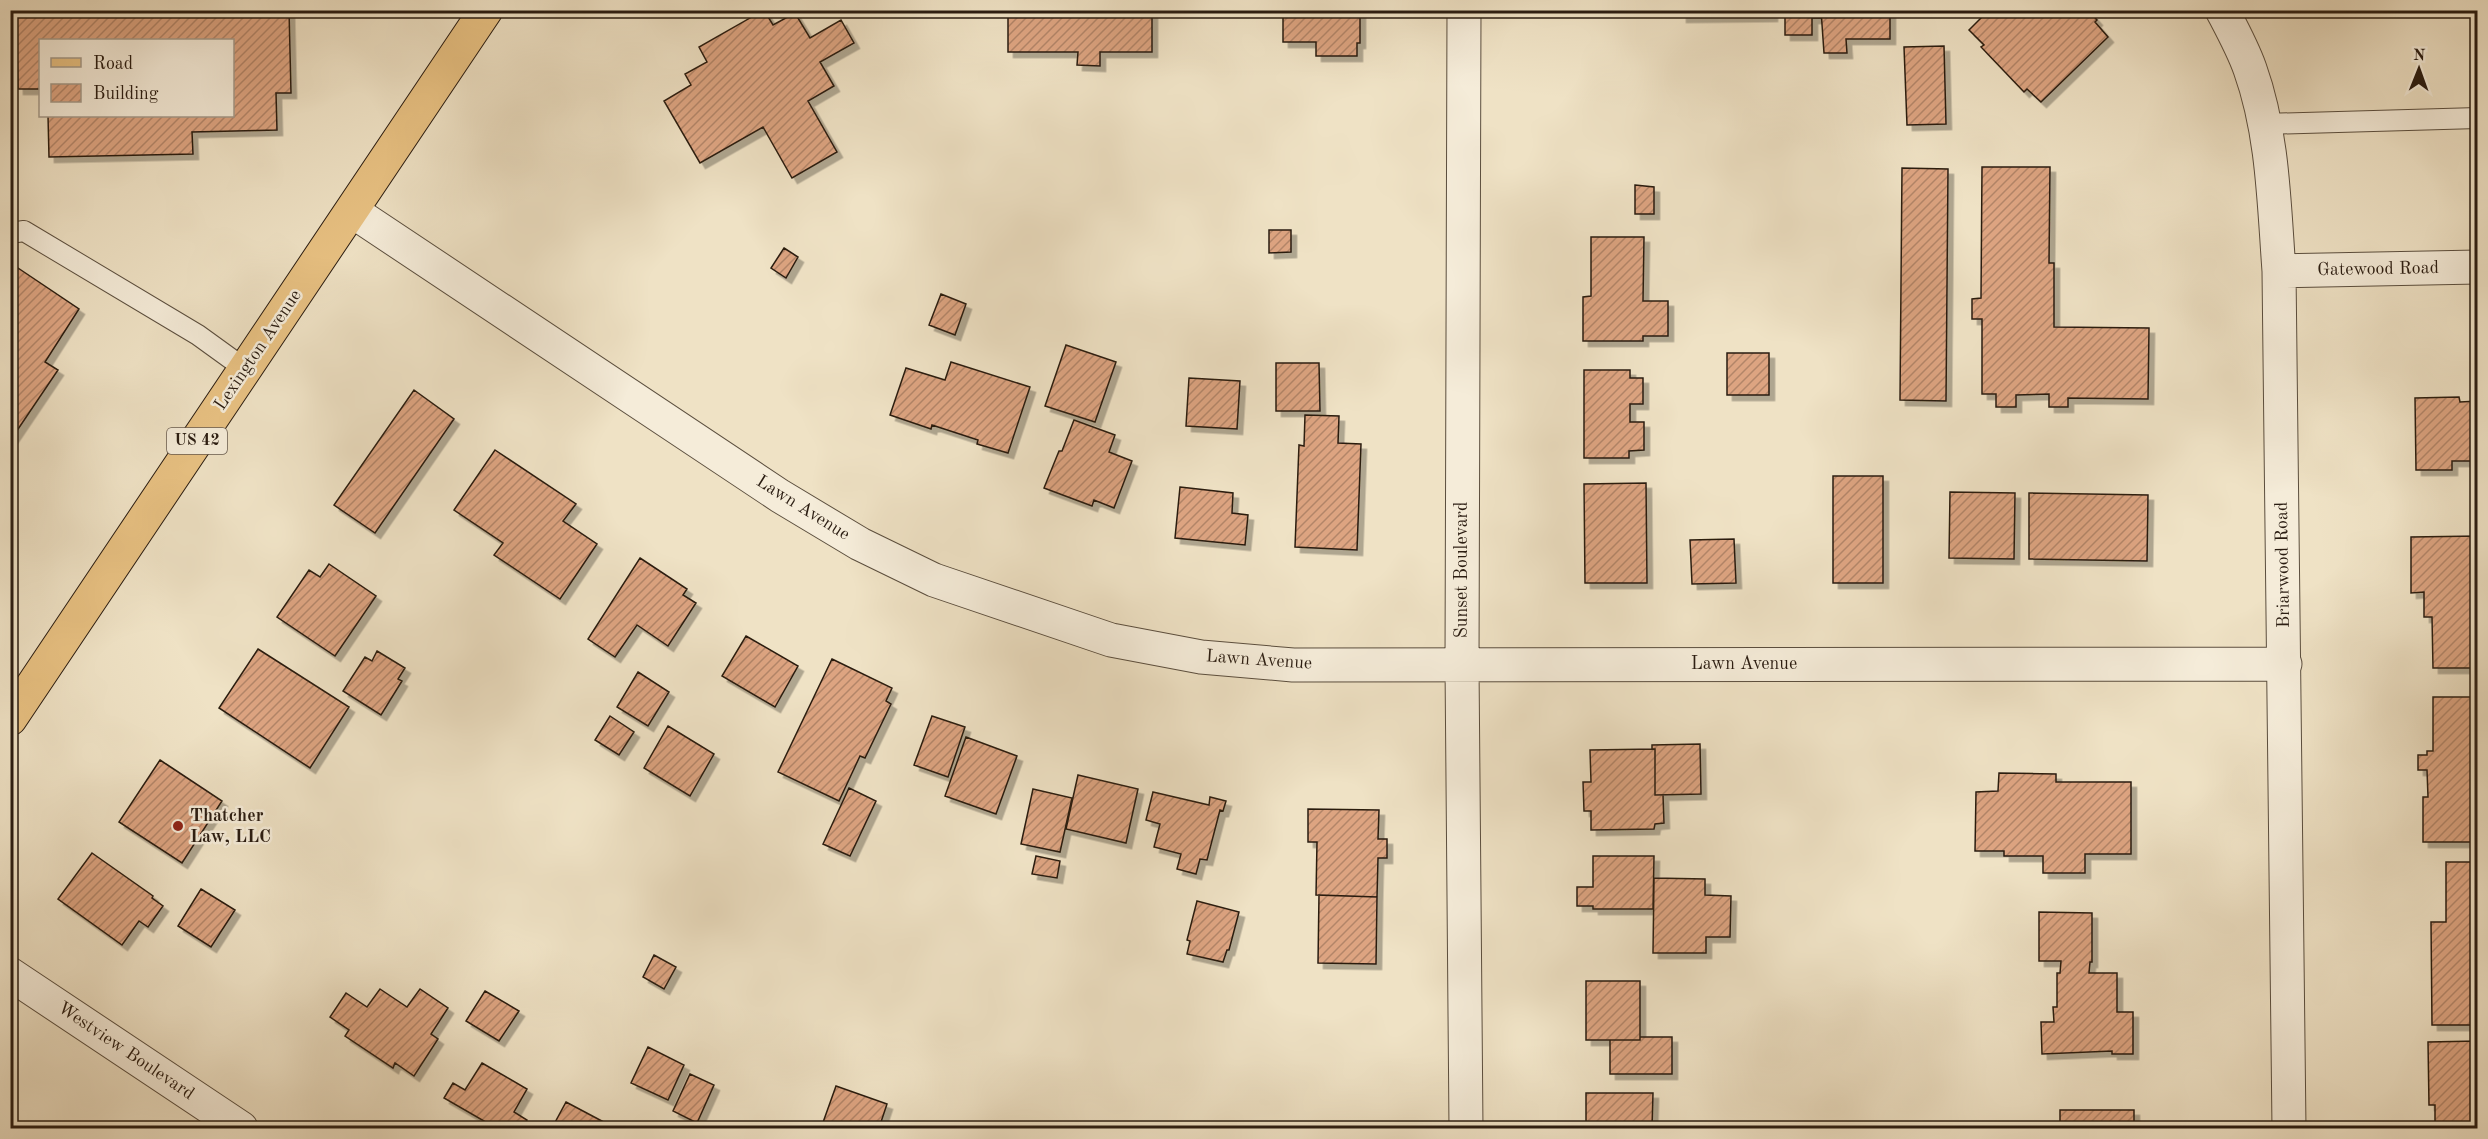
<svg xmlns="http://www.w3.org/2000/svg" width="2488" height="1139" font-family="'Old Standard TT',serif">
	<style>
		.building { fill: url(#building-hatch); stroke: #2a1c11; stroke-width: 1.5; filter: url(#shadow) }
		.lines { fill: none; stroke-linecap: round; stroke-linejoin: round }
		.service-casing { stroke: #5b4e3e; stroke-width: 22 }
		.minor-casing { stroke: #5b4e3e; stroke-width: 35 }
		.primary-casing { stroke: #2a1c11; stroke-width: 35 }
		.service { stroke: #f5ecd9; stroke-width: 20 }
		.minor { stroke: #f5ecd9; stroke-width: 33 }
		.primary { stroke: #e8c182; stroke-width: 33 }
		.poi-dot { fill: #8f2418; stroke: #f5ecd9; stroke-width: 2 }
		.labels { text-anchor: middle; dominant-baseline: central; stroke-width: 5; stroke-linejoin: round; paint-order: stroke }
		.shield { fill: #f5ecd9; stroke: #675a4d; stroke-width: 1.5 }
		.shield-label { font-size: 16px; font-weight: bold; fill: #2a1c11 }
		.street-label { font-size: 18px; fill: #2a1c11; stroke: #f5ecd9 }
		.poi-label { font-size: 18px; font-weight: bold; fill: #2a1c11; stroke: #f5ecd9; text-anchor: start }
	</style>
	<defs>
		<pattern id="building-hatch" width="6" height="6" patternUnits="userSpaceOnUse" patternTransform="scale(1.5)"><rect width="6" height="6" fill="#dda481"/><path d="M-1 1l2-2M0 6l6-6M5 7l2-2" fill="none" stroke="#b38568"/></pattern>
		<filter id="shadow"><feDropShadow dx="5.5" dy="5.5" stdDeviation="0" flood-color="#0004"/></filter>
	</defs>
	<rect width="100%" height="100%" fill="#efe2c5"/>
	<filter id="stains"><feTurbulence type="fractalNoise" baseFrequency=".00333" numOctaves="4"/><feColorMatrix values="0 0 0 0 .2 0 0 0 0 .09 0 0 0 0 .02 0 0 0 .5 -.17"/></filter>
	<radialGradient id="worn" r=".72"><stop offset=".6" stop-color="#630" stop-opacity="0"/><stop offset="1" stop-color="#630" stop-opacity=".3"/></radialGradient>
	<!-- building -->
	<path class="building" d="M16,10h273l2,83h-15l1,37 -85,2 1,22 -144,3 -1,-41h184v-76h-192v49h-22z
		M764,10l9,15 22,-12 15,25 31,-18 13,23 -34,19 14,24 -26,15 29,51 -45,26 -29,-51 -63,36 -36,-62 27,-16 -6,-11 22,-12 -8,-15z
		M1008,10h144v42h-52v14l-23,-1 1,-13h-70z
		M1283,10h77v33h-3v13h-41v-14h-33z
		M1681,10h91v6l-91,1z
		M1785,10h36v8h-9v17h-27z
		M1821,10h69v29h-44l1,14h-23z
		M1989,10h99l9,10 -2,2 13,15 -67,65 -14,-13 -3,3 -43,-45 3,-2 -15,-15z
		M1944,46l2,78 -39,1 -3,-78z
		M1982,167h68l-1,96h5v64l95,1 -1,71 -80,-1v9h-19v-13l-33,1v12h-20v-13h-14v-75h-10v-20l9,-1z
		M1902,168l46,1 -2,232 -46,-1z
		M1635,185l19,2v27h-19z
		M1269,230h22v22l-22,1z
		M1591,237h53l-1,64h25v35h-25v5h-60v-44l8,-1z
		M784,248l14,9 -12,21 -15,-10z
		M18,268l61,41 -34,53 13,8 -48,71v-161z
		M941,294l25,10 -11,31 -26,-10z
		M1066,345l50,17 -21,60 -50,-16z
		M1727,353h42v42h-42z
		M951,362l79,25 -22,66 -31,-9 1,-4 -46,-15 -1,4 -41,-14 16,-47 39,12z
		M1276,363h43l1,48h-44z
		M1584,370h46v8h13v26h-13v18h14v28l-15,1v7h-45z
		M1189,378l51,3 -3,48 -51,-3z
		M414,390l40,29 -79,114 -41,-28z
		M2459,397l1,5 18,-1v60h-26v9h-36l-1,-72z
		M1305,415l34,1 -1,27 23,1 -4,106 -62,-3 4,-102 5,1z
		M1074,420l41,15 -6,17 23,9 -18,47 -20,-8 -2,6 -48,-18 15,-37h3z
		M495,450l81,54 -13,17 34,23 -37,55 -66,-44 9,-12 -49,-33z
		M1833,476h50v107h-50z
		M1646,483l1,100h-62l-1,-99z
		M1180,487l53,6 -1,20 16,2 -3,30 -70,-7z
		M1950,492l65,1 -1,66 -65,-1z
		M2029,493l119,2 -1,66 -118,-2z
		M2478,536v132h-45l-1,-51h-8v-25l-13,1v-56z
		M1734,539l2,44 -44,1 -2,-44z
		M640,558l47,31 -4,6 13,8 -28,43 -31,-21 -22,32 -27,-18z
		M329,564l47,32 -41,60 -58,-39 32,-47 11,7z
		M746,636l52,30 -23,41 -53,-31z
		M258,649l91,58 -39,61 -91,-60z
		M377,651l28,17 -7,11 4,2 -21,34 -38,-24 22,-34 7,4z
		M832,659l60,29 -6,13 5,3 -26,54 -5,-2 -21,45 -61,-29z
		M638,672l31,20 -21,34 -31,-19z
		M2433,697h42l3,145h-55v-45h5l-1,-27h-9v-15h9v-4h6z
		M610,716l24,16 -15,23 -24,-15z
		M932,716l33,11 -17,50 -34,-12z
		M668,726l46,28 -24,42 -46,-28z
		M966,737l51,19 -21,58 -51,-18z
		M1700,744l1,50 -46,1v-46h-3v-4z
		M1655,749v46h8l1,28 -9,1 -1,5 -63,1v-19h-7l-1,-29h8l-1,-32z
		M160,760l62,41 -40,62 -63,-41z
		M1999,773l57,1v8h75v72h-46v19h-42v-17h-39v-5h-29l1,-59 22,-1z
		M1078,775l60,14 -12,54 -60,-14z
		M849,788l27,13 -26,55 -27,-12z
		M1033,789l39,9 -12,54 -39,-8z
		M1153,792l56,13 1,-8 16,4 -3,10 -3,-1 -13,50 -7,-1 -4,15 -19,-5 4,-15 -27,-7 6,-23 -14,-4z
		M1308,809l71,1 -1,29h9v19h-9l-1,39 -61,-2 1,-53h-9z
		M92,853l61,43 -1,2 11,8 -15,21 -9,-6 -17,24 -64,-46z
		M1036,856l24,5 -3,17 -25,-4z
		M1593,856h61l-1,53h-60v-3h-16v-19h16z
		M2446,862h32v163h-46l-1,-103h15z
		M1654,878l51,1v16l26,1 -1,41h-24v16h-53z
		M201,889l34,21 -24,37 -33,-21z
		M1319,895l58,2 -1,67 -58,-1z
		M1197,901l42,11 -10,38h-2l-4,12 -36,-8 3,-13 -3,-1z
		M2039,912l53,1v49h-2l-1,11h28v39h16v42h-21v-3l-70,3 -1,-32h13l-1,-15h4v-34h3l1,-12h-22z
		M654,955l22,12 -12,22 -21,-12z
		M1586,981h54v59h-54z
		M380,989l27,18 13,-18 28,19 -17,26 7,5 -24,37 -19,-13 -2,5 -48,-32 4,-6 -19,-13 16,-24 21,14z
		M485,991l34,20 -20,30 -33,-20z
		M1640,1037h32v37h-62v-34h30z
		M2478,1041v87h-43v-23h-6l-1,-63z
		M648,1047l36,18 -16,35 -37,-17z
		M482,1063l45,26 -13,23 13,8 -4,8h-27l-52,-30 9,-15 12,7z
		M690,1074l24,11 -17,38 -24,-12z
		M836,1086l51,18 -8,24h-58z
		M1586,1093h67l-1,35h-66z
		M566,1102l49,26h-63z
		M2060,1110h74v18h-78h4z"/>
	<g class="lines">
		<!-- service casing -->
		<g class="service-casing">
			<path id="service" d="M2264,124l214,-6
				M10,233l14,-2 174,104 47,34"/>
		</g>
		<!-- minor casing -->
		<g class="minor-casing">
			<path id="minor" d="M1464,10l-2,655 4,463
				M2222,10c10,19 21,39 28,59 23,64 24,135 29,202l10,857
				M352,211l428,285 80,48 74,36 177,60 90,17 92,8 992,-1
				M2279,271l199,-4
				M10,974l231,154"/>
		</g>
		<!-- primary casing -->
		<g class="primary-casing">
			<path id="primary" d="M10,719l476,-709"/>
		</g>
		<!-- service -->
		<use href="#service" class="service"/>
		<!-- minor -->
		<use href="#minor" class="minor"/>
		<!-- primary -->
		<use href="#primary" class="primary"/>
	</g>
	<!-- markers -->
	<circle class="poi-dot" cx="178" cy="826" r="6"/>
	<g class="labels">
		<!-- shield labels -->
		<rect class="shield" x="167" y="428" width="60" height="26" rx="4.5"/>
		<g class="shield-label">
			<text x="197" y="441">US 42</text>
		</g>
		<!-- street labels -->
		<g class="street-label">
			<text transform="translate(2378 269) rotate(-1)">Gatewood Road</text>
			<text transform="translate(258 350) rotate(-56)">Lexington Avenue</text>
			<text transform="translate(803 508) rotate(32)">Lawn Avenue</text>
			<text transform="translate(2283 565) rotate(-91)">Briarwood Road</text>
			<text transform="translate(1462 570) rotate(-90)">Sunset Boulevard</text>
			<text transform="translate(1259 660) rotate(4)">Lawn Avenue</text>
			<text x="1744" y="664">Lawn Avenue</text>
			<text transform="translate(126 1051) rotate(34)">Westview Boulevard</text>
		</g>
		<!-- poi labels -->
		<g class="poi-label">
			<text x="190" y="816">Thatcher<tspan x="190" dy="21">Law, LLC</tspan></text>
		</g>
	</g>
	<!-- margin -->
	<rect width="2488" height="1139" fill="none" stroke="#efe2c5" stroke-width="36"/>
	<rect x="12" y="12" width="2464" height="1115" fill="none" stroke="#2a1c11" stroke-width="3"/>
	<rect x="18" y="18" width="2452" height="1103" fill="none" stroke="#2a1c11" stroke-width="1.5"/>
	<!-- legend -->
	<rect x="39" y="39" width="195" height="78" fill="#f5ecd9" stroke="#a49989" stroke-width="1.5"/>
	<rect x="51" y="58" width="30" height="9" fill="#e8c182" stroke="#a49989" stroke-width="1.5"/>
	<text x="93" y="69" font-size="18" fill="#2a1c11">Road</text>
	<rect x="51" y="84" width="30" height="18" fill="url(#building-hatch)" stroke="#a49989" stroke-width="1.5"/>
	<text x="93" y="99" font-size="18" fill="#2a1c11">Building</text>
	<!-- north arrow -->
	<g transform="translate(2419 69) rotate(1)" stroke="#f5ecd9" stroke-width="4.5" paint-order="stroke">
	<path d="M0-4.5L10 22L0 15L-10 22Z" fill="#2a1c11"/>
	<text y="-9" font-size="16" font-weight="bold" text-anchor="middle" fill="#2a1c11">N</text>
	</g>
	<rect width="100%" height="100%" filter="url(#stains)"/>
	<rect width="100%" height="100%" fill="url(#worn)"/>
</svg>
